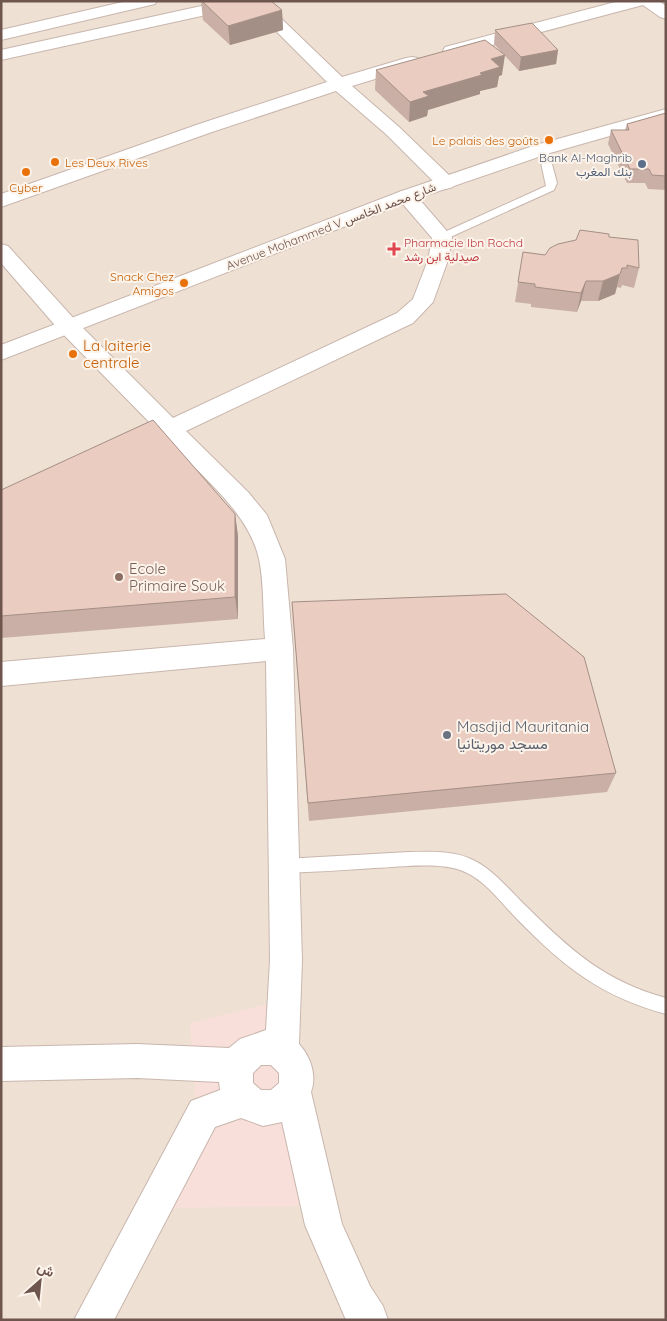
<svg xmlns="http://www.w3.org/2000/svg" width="667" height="1321" font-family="Quicksand,Vazirmatn,sans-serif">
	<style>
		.residential { fill: #efe0d4 }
		.commercial { fill: #f8dfda }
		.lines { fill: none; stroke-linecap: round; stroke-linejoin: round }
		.service-casing { stroke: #c8b6ad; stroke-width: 2 }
		.minor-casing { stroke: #c8b6ad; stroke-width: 2 }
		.tertiary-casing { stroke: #c8b6ad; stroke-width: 2 }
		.service { fill: #fff; fill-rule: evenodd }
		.minor { fill: #fff; fill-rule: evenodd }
		.tertiary { fill: #fff; fill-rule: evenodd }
		.wall { fill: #c9afa5 }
		.shaded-wall { fill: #a48f86 }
		.building { fill: #eaccc0; stroke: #a48f86 }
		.food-dot { fill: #e8710a; stroke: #fcf3ea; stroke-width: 2 }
		.service-dot { fill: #5c6f8a; stroke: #fcf3ea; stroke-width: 2 }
		.health-dot { fill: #e0444e; stroke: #fcf3ea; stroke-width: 2 }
		.education-dot { fill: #8d6e63; stroke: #fcf3ea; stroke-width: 2 }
		.worship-dot { fill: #6b7280; stroke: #fcf3ea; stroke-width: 2 }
		.labels { text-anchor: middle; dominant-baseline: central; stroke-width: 4; stroke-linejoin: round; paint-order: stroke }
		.far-food-label { font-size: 12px; fill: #c56008; stroke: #fcf3ea; text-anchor: end }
		.far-service-label { font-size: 12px; fill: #4e5e75; stroke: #fcf3ea; text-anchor: end }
		.far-street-label { font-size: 12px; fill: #6e554e; stroke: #fcf3ea }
		.far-health-label { font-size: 12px; fill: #be3a42; stroke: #fcf3ea; text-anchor: start }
		.food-label { font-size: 15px; fill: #c56008; stroke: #fcf3ea; text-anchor: start }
		.education-label { font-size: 15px; fill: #785e54; stroke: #fcf3ea; text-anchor: start }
		.worship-label { font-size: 15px; fill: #5b616d; stroke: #fcf3ea; text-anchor: start }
	</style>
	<rect width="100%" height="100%" fill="#f9efe5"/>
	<!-- residential -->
	<path class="residential" d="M1,1h665v1319h-665z"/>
	<!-- commercial -->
	<path class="commercial" d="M284,1000l35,206 -160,2 39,-73 -8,-112z"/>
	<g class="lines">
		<!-- service casing -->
		<g class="service-casing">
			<path id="service" d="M543,146l5,3 9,34 -3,7 -108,49h-8v-4l108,-49 -8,-37z
				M409,852c21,0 44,-2 64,8 21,10 37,31 54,47 43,43 79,75 139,91v16c-64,-17 -102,-47 -148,-94 -16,-16 -32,-39 -53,-48 -23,-11 -65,-5 -90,-4 -30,2 -61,4 -91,5l-5,-2 -3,-5 3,-5 5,-2z"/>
		</g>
		<!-- minor casing -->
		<g class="minor-casing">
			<path id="minor" d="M263,1l79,76 64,-19 6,-1 6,1 3,4 -3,4 -66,20 47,41 54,52 3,4 -3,4 -7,2 -7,-2 -52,-52 -51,-44 -124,41 -211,75v-13l198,-70 128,-42 -80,-80z
				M619,1h40l7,5v13l-6,-2 -17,-12 -192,51 -6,-1 -2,-4 2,-4z
				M406,190l7,2 39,45 -4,23 -15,42 -20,21 -227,108 62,61 19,23 18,44 8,90 9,311 -3,84c12,13 18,32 12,48l31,132 28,62 13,20 5,14h-42l-41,-95 -23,-103 -19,4 -22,-8 -26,9 -101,193h-40l117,-219 29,-11 -1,-8 -82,-4 -136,3v-34l136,-3 92,4 11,-9 26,-9 4,-70 -4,-299 -265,25v-24l264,-23c-2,-24 -1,-57 -6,-80 -10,-47 -60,-85 -92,-119l-12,4 -8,-2 -4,-6 4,-6 7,-3 -94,-96 -59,-68v-19l7,2 68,75 97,97 224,-105 16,-14 15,-39 4,-22 -36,-42 3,-4zM261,1065h10l8,8v10l-8,7h-10l-8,-7v-10z"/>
		</g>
		<!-- tertiary casing -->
		<g class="tertiary-casing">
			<path id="tertiary" d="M127,1h30l-2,3 -154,36v-10z
				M224,1h31l-2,3 -6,2 -246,54v-10z
				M666,109v11l-116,33 -137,47 -412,160v-15l398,-153 137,-47z"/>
		</g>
		<!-- service -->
		<use href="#service" class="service"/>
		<!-- minor -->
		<use href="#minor" class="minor"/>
		<!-- tertiary -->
		<use href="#tertiary" class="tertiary"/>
	</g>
	<!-- wall -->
	<path class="wall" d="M201,1l81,9 1,20 -53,15 -27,-25z
		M495,30l63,20 -2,14 -37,7 -25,-27z
		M376,70l126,5 -3,1 -2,11 -17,4v3l-52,16 -1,6 -18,6 -34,-32z
		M666,113v77l-18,-1 -3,-6h-18l-19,-39 3,-14h14l2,-6z
		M609,237l30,31 -5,20 -12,-3 -1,3 -4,-1 -2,7 -17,7h-17l-4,11 -46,-5v-3l-16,-2 8,-50 22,3z
		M1,490l234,24 3,22v83l-237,19z
		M292,602l324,171 -9,19 -298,29z"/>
	<!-- shaded-wall -->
	<path class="shaded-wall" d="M282,10l1,20 -53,15 -2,-19z
		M558,50l-2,14 -37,7 2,-14z
		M505,55l-3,20 -3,1 -2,11 -17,4v3l-52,16 -1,6 -18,6 1,-20 13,-10 68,-33z
		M620,274l-5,20 -17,7 5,-20z
		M586,281l-5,20 -4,11 4,-19z
		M235,514l3,22v83l-3,-22z"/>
	<!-- building -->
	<path class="building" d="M202,1h69l11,9 -54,16z
		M532,23l26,27 -37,7 -26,-27z
		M485,40l20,15 -14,4 9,8 -20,6 2,2 -59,17 6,4 -19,6 -34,-32z
		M666,113v63l-14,-1 -3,-6h-19l-19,-39h18l-2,-6z
		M580,230l29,4v3l29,3 1,28 -12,-3v3h-5l-2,6 -17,7h-17l-5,12 -46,-6v-3l-17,-2 5,-30 22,3 5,-7 8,-4 18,-4z
		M153,420l82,94v83l-234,19v-126z
		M506,594l78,63 32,116 -308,30 -16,-201z"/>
	<!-- markers -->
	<g class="food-dot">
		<circle cx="549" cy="140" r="5"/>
		<circle cx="55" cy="162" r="5"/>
		<circle cx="26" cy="172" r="5"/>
		<circle cx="184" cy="283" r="5"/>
		<circle cx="73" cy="354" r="5"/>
	</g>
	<circle class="service-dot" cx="642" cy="164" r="5"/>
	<path class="health-dot" d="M391.5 241.5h5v5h5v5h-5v5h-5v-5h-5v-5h5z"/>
	<circle class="education-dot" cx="119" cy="577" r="5"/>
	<circle class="worship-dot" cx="447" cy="735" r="5"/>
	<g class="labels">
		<!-- far-food labels -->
		<g class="far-food-label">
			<text x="539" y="140">Le palais des goûts</text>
			<text x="65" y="162" text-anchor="start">Les Deux Rives</text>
			<text x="26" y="187" text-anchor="middle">Cyber</text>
			<text x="174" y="276">Snack Chez<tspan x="174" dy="14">Amigos</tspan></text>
		</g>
		<!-- far-service labels -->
		<g class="far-service-label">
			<text x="632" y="157">Bank Al-Maghrib<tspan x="632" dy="14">بنك المغرب</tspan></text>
		</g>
		<!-- far-street labels -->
		<g class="far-street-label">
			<text transform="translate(331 226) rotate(-21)">Avenue Mohammed V شارع محمد الخامس</text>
		</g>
		<!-- far-health labels -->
		<g class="far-health-label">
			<text x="404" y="242">Pharmacie Ibn Rochd<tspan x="404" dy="14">صيدلية ابن رشد</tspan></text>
		</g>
		<!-- food labels -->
		<g class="food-label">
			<text x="83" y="345">La laiterie<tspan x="83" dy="17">centrale</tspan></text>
		</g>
		<!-- education labels -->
		<g class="education-label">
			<text x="129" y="568">Ecole<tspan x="129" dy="17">Primaire Souk</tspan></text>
		</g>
		<!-- worship labels -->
		<g class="worship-label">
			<text x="457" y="726">Masdjid Mauritania<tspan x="457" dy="17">مسجد موريتانيا</tspan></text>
		</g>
	</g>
	<!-- border -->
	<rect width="667" height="1321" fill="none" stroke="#6e554e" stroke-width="5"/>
	<!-- north arrow -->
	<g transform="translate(40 1281) rotate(27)" stroke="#fcf3ea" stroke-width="4" paint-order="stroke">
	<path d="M0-4L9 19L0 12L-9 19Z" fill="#6e554e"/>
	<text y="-8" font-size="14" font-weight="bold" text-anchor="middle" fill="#6e554e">ش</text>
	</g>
</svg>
